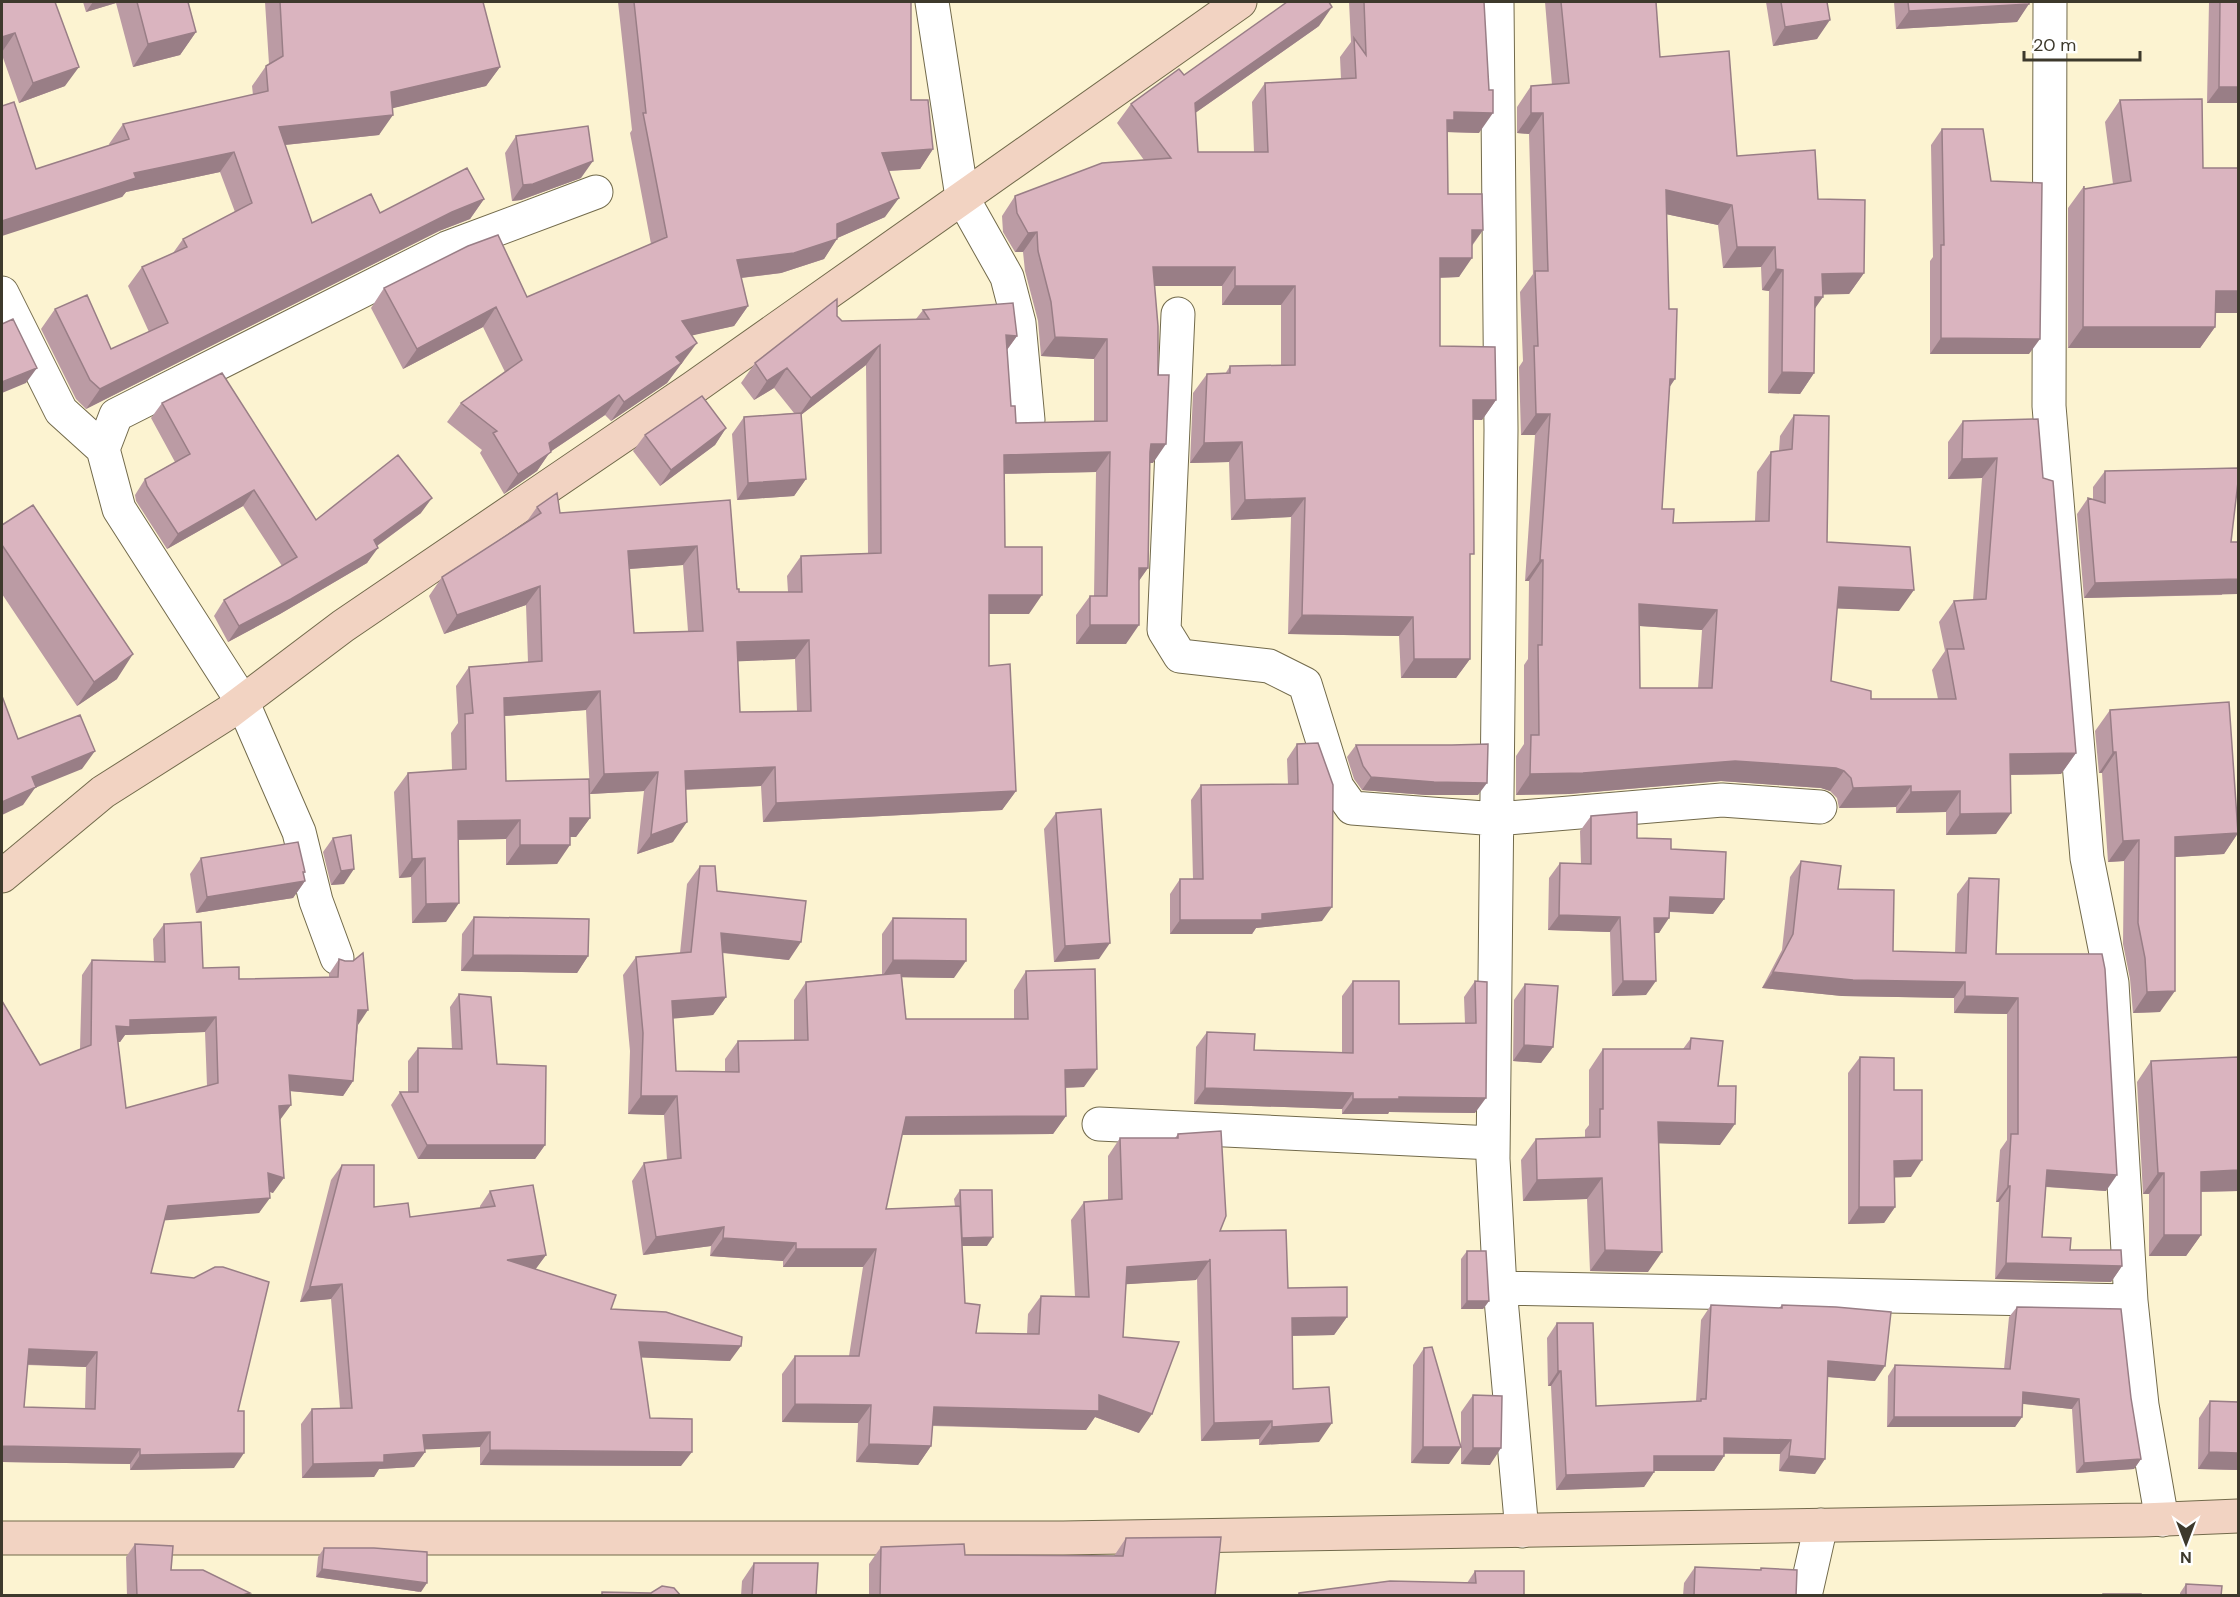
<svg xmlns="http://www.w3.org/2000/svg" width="2240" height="1597" font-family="'DM Sans',sans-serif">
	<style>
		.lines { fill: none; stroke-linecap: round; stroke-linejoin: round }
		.street-casing { stroke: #726a4b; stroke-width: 35 }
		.secondary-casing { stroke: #726a4b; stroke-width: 35 }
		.street { stroke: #fff; stroke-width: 33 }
		.secondary { stroke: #f2d3c2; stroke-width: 33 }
		.wall { fill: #bb9ba4; fill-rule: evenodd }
		.shaded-wall { fill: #997e86 }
		.building { fill: #dab4bf; stroke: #997e86; stroke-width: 1.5; fill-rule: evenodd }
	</style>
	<rect width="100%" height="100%" fill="#fcf3d1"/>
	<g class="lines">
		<!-- street casing -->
		<g class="street-casing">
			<path id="street" d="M932,2l30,195 45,80 12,46 9,97
				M1497,2l4,428 -8,729 7,129 22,243
				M2050,2l-1,404 38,452 25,125 19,318 11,104 20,115
				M2,293l59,118 42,38
				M1178,314l-14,316 16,26 89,10 36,18 32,103 15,21 145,11 225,-19 98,7
				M337,958l-21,-57 -17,-69 -57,-131 -123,-192 -16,-60 13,-34 331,-167 149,-56
				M1099,1124l394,19
				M1500,1288l631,13
				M1805,1596l16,-71"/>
		</g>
		<!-- secondary casing -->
		<g class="secondary-casing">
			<path id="secondary" d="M2,876l101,-84 126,-80 114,-86 350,-238 547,-386
				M2,1538h1061l1080,-18 95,-4"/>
		</g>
		<!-- street -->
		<use href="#street" class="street"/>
		<!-- secondary -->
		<use href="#secondary" class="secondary"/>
	</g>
	<!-- wall -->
	<path class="wall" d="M2,2l63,84 -46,17 -17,-48z
		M83,2h105l8,30 -16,23 -47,12 -17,-64 -30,9z
		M265,2h218l17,65 -14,19 -94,22 -13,27 -94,10 27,78 172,-24 -14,20 -31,12 -353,178 -10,-10 -35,-70 14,-20 56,40 38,-17 -21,-46 14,-19 31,-14 10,-14 52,-27 -15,-40 -94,20 -4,5 -86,-28 74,-23 -1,-2 14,-20 130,-29 -1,-9 14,-20 3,-2z
		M618,2h293v98l22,49 -13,20 -31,2 -4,46 -48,21 -13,21 -43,14 -40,5 7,28 -14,20 -42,9 -9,27 -3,3 -13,18 -56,38 -6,-6 -55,37 -13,19 -33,23 -24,-41 2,-3 -35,-28 14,-19 44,-31 -22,-45 -80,42 -32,-61 13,-20 143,9 124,-53 -21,-111 2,-3z
		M1349,2h135l-5,131 -32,-1 1,62 35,36 -11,16 -13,31 -19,1v68l56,54 -14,20h-8l-4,140v99l-14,19h-55l-2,-42 -111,-2 3,-117 -60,3 -2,-58 -39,1 3,-70 14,-19h18l5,-8 51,-1v-60h-59v-19h-67l-2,177h-3l-2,105 -9,12 -13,64h-50v-29l14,-19h4l2,-124 -92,2 1,73 24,67h-40v52l27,125 -14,19 -239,12 -2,-36 -76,4 -12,52 -36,12 7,-63 -54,3 -4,-84 -81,6 1,65 84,37 -14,19h-6l-13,27 -51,1v-26l-48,1 -12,82 -34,1 -1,-46 -12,1 -5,-86 14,-19 44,-3 -1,-37 7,-10 -2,-37 13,-19 59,-5 -2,-57 -82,29 -15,-38 13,-19 83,-53 12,-17 23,6 170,-13 7,89 2,3h49l-1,-16 14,-20 67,-3 -2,-188 -65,50 5,64 -12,17 -57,4 -5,-66 12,-17 50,-4 -20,-25 -20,12 -13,-17 14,-20 82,-47 5,5 74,-2 7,-9 94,26 -10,14 4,56 5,17 78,-2v-62l-53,-3 -3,-35 -13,-50 -2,-19h-8l-12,-20 -1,-16 13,-20 129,-36 -27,-37 14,-19 53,-29 135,-49 -124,87 3,39h56l-2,-50 13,-19 76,-4 -1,-22 11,-15zM683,565l5,66 -54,2 -5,-64zM795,659l2,52 -57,1 -2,-51z
		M1545,2h111l4,55 77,99 81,43 46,74 -15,21h-26l-8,14 -1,65 -14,21 -32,-1 1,-102 -7,-1 -1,-23 -38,1 -5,-43 -52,-11 3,174 -7,121 11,14 82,-2 2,-49 14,-20 8,-1 1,-15 14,-21 33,127 72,69 -62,-3 -6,73 40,18h67l-6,-29 13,-19 -6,-29 15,-21 19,-1 9,-122 -34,1v-37l15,-21 80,57 33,275 -15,21 -51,1 -14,59 -50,1v-23l-50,1v-6l-57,1 -2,-10 -7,-7 -9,-3 -100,-7 -152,13 -53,1v-39l8,-12v-79l4,-6 1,-78h-4l10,-146h-14l-2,-68 4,-6 -3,-69 13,-18 -4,-140 -12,-1v-26l14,-21 21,-1zM1639,626l63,4 -4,58h-58z
		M1766,2h61l-10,37 -44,7z
		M1894,2h135l-12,20 -121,7z
		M2209,2h29v101h-31z
		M2120,100l83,68 35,145h-22l-1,14 -15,21h-132v-140l16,-22v3l29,-5 -8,-62z
		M1942,129l49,52 38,173h-99v-93l3,-4 -2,-112z
		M516,136l65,42 -60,22 -9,1 -7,-48z
		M162,403l154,117 105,-7 -44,33 -10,17 -87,51 -52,28 -14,-26 10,-16 58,-34 -39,-60 -76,43 -31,-48 -1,-6 10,-16 30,-17 -24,-44z
		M726,428l-11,17 -55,41 -27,-35 12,-16z
		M2105,471l126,71 -9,53 -138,3 -7,-84 11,-16 5,1v-12z
		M2,525l115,154 -40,27 -75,-112z
		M2110,710l128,123 -14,21 -49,3 -15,155 -27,1 -3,-34 -7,-35 1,-83 -16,1 -6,-89h-3l-4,-42z
		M1297,744l25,177 -66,7 -4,6h-82v-40l10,-15h13l-2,-79 10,-15 87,-1 -1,-25z
		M1356,745l122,50h-52l-64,-5 -8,-11 -7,-22z
		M1056,813l43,146 -45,3 -10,-133z
		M1591,816l46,22 34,11 53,50 -11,15 -43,-2 -11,21h-5l-8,62 -34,1 -2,-64 -62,-2 1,-52 11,-15 21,1 -1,-33z
		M333,838l11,46 -13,1 -8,-33z
		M201,858l103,17 1,6 -12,17 -97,15 -6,-39z
		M1801,861l37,28 55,62 62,2 2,-59 12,-16 27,76h106l4,237 -60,-4 -4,50 28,13 52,16 -11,16 -116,-3 4,-77h-3l4,-52 7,-10v-126l-53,-1v-15l-112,-2 -80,-8 20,-38 8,-73z
		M700,866l17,25 72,69 -67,-7 4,44 -13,18 -40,3 3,53 49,1v-13l13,-18 56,-1v-40l12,-18 76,-8v-40l11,-16 61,60 -52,-1 4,42h108v-29l12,-19 58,116 -18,1v28l-13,18 -151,1 -16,74 69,-3 -1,-7 6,-9 27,56h-25l3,57 11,30 51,1 1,-20 13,-18 34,1 -4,-77 13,-18 24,-2v-44l12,-18h55l3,-4 42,97 68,57 59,29 -13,18 -42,1 1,53 26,53 -60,3v-6l-58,2 -4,-163 -1,2 -70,4 -3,53 16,96 -44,-16 -9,13 -154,-4 -1,20 -13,19 -62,-3 2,-39 -76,-1v-48l13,-18h54l14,-89h-80v-6l-73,-5 1,-10 -68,9 -11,-74 12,-18 23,-3 -3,-45 -36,-1 2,-63 -7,-76 13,-18 44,-4 7,-69z
		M474,917l114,39 -11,17 -116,-2 1,-37z
		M164,924l39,44 36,11 90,-2v-3l10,-15 19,66 -5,56 -10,15 -53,-5 -10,29 -7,73 -4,-2 -10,22 -95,7 -13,53 87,138 -4,57 -104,2v-6l-128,-2v-461l38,64 40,-16 2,-74 10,-15 62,2 -1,-23zM205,1032l2,54 -81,22 -8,-66h2l5,-7zM27,1365l59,2 -1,42 -61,-2z
		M1353,981l46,43 66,-1 -1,-26 11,-16 12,1 -12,131 -86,-1 -1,2h-46v-5l-148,-5 2,-57 11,-15 47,18 88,3v-57z
		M1525,984l28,63 -12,16 -28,-2 1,-61z
		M459,994l38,70 48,81 -10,14h-117l-27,-54 9,-13h8v-31l10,-13 34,1 -2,-42z
		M1691,1038l27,48 2,59 -61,-2 -11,129 -58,-1 -3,-72 -64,2 -2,-41 15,-21 49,-2v-7l4,-5v-55l14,-21h80z
		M2238,1055v136l-37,1v43l-15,21h-37v-62h-6l-6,-112 14,-21 86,-4z
		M1860,1057l34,33 17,87h-16v30l-11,16 -36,1v-151z
		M342,1165l32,42 36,10 70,-9v-2l10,-15 56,64 -11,14 76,40 119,52 -89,-4 9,61 31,48 -201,-1v-18l-56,2 1,3 -11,15 -35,2 -5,8 -72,1 -1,-54 11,-15 28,-1 -9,-109 -31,3 31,-122z
		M1467,1251l22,50 -6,8h-22v-50z
		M1711,1305l68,3 3,-3 93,76 -48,-4 -12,97 -36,-3 1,-17h-56v2l-10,15h-60v1l-10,15 -88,3 -5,-104h-3l-1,-48 10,-15 39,83 100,-5 5,-81z
		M2017,1307l114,91 10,61 -7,10 -58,4 -4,-64 -49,-5 -1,13 -7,10h-128l1,-51 7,-11 109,4 5,-52z
		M1424,1348l25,116 -38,-1 2,-98z
		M1473,1395l17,70 -29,-1v-52z
		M2210,1401l28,1v68l-40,-1 1,-51z
		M1126,1538l89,58h-346v-32l12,-17 84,8 149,1z
		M135,1544l36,26 79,23 -2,3h-121l-1,-39z
		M324,1548l97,44 -105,-15 2,-20z
		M754,1563l62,33h-75l1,-15z
		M1695,1567l65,3 1,-2 35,28h-113l1,-13z
		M1475,1571l49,25h-227l2,-3 168,-10z
		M2186,1584l35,12h-41v-3z"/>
	<!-- shaded-wall -->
	<path class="shaded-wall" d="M93,2h25l-2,1 -30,9z
		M2029,4l-12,18 -121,7 13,-18z
		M1332,7l-13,19 -138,97 14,-20z
		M1830,20l-13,19 -44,7 12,-19z
		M196,32l-16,23 -47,12 15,-23z
		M15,33l-13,19v-15z
		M79,67l-14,19 -46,17 14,-20z
		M500,67l-14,19 -109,26 14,-20z
		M2219,87h19v16h-31z
		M1454,112l39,1 -14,20 -33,-1 1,-12z
		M1531,113h12l-14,21 -12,-1z
		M393,115l-14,20 -114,12 14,-20z
		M933,149l-13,20 -51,3 13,-19z
		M234,152l-14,20 -94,20 -4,5 -120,39v-15l132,-48z
		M593,161l-12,17 -60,22 -9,1 11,-16z
		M1666,190l66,15 -14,20 -67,-14z
		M899,198l-14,19 -61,27 13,-20z
		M484,199l-14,20 -31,12 -353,178 14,-20 352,-177z
		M1472,230h11l-14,19z
		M1037,232l-14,20h-8l13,-19z
		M837,239l-13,20 -43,14 -57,7 13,-20z
		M1737,247h38l-14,20 -38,1z
		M1440,258h32l-13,19 -33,1z
		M1153,267h82l-13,19h-83z
		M1776,269l7,1 -14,21 -7,-1z
		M1864,273l-15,21 -42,1 15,-21z
		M1235,286h60l-14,19h-59z
		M2216,291h22v22h-37z
		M1815,297h8l-14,20z
		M748,306l-14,20 -66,15 14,-20z
		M496,307l-13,20 -80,42 14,-20z
		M2083,327h132l-15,21h-132z
		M1006,335l11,1 -14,19z
		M1055,337l52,2 -13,20 -53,-3z
		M1941,338l99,1 -11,15h-99z
		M697,343l-30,40 -56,38 13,-19 52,-45z
		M880,345l-14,20 -69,53 14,-20z
		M37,368l-11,15 -24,10v-11z
		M787,368l-13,20 -20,12 13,-19z
		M1782,372l32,1 -14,21 -32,-1z
		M1670,379h5l-14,21z
		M619,395l-14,20 -55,37 -13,19 -33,23 14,-20 31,-31z
		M1473,400h23l-14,20 -22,-1z
		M1536,414h14l-15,21h-14z
		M726,428l-11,17 -55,41 11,-16z
		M1242,442l-13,20 -39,1 14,-20z
		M1151,444h15l-13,19h-15z
		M1110,452l-14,20 -105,2 13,-19z
		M1997,458l-15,20 -34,1 14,-20z
		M806,479l-12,17 -57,4 11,-17z
		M254,490l-11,16 -76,43 11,-15z
		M432,498l-11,15 -58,43 11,-16z
		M1305,498l-14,19 -60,3 14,-20z
		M697,546l-14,19 -68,5 13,-19z
		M378,548l-11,15 -87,51 -52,28 11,-16z
		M1540,560h3l-14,21h-4z
		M1139,568h9l-14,20z
		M2238,579v15l-154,4 11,-15z
		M540,586l-14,19 -82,29 13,-19z
		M1839,587l75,3 -15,21 -74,-3z
		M989,595h53l-13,19h-53z
		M1639,604l78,6 -15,20 -77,-5z
		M1302,615l111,2 -14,19 -111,-2z
		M1090,625h49l-13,19h-50z
		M809,640l-14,19 -71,3 13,-20z
		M133,654l-16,25 -40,27 17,-24z
		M1414,659h56l-14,19h-55z
		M600,691l-14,19 -95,7 13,-19z
		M95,751l-13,18 -47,19 -12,17 -21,10v-13l30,-25z
		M2113,752h3l-14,21h-3z
		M2076,753l-15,21 -66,1 15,-21z
		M1735,761l101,7 8,3 -14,20 -9,-3 -100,-7 -152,13 -53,1 14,-21z
		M775,767l-14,19 -90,4 14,-19z
		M658,772l-14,19 -54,3 14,-20z
		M1371,777l116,6 -9,12h-52l-64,-5z
		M1911,786l-15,21 -57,1 14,-20z
		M1016,791l-14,19 -239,12 13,-19z
		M1960,791l-14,21 -50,1 15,-21z
		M2011,813l-15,21 -50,1 14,-21z
		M570,818h20l-14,19h-20z
		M520,820l-14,19 -62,1 14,-19z
		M687,822l-14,20 -36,12 14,-19z
		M2238,833l-14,21 -64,4 15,-21z
		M2139,840l-15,21 -16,1 15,-21z
		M520,845h50l-13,19 -51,1z
		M425,858l-14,19 -12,1 13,-19z
		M354,869l-10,15 -13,1 10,-14z
		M303,872h2l-7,10 7,-1 -12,17 -97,15 11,-16z
		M1670,897l54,2 -11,15 -53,-3z
		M459,903l-13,19 -34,1 14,-19z
		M1332,907l-10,14 -66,7 -4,6h-82l10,-14 82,-6z
		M1559,915l61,2 -10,15 -62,-2z
		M1654,918h15l-10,15h-16z
		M721,933l80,9 -12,18 -81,-9z
		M1110,943l-11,16 -45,3 11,-16z
		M473,955l115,1 -11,17 -116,-2z
		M893,960l73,1 -12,17 -72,-1z
		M1773,972l192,10 -11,16 -112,-2 -80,-8z
		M1623,981h33l-10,14 -34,1z
		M2175,991l-15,21 -27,1 14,-21z
		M1965,996l53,2 -11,16 -53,-1z
		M726,997l-13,18 -54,5 13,-19z
		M358,1010h10l-10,15z
		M216,1017l-11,15 -80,3 -5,7 -15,-1 11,-15 14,-6z
		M1524,1045l29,2 -12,16 -28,-2z
		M1097,1069l-13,18 -32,1 13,-18z
		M289,1075l64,6 -10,15 -64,-6z
		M1205,1088l148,5 -11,16 -148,-5z
		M641,1096h36l-13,19 -36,-1z
		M1399,1097l87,1 -11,15 -86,-1 -1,2h-46l11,-15z
		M291,1105l-11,15 -1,-14z
		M1066,1116l-13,18 -160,1 13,-18z
		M1658,1122l77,2 -15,21 -76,-2z
		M427,1145h118l-10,14h-117z
		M1922,1160l-11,17 -28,1 11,-17z
		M2047,1170l70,5 -11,16 -70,-5z
		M2238,1170v21l-52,1 15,-20z
		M268,1173l16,5 -11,15 -16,-5z
		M2158,1173h6l-15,21h-6z
		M1602,1178l-15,21 -64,2 14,-21z
		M2008,1186h2l-11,16h-3z
		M270,1198l-11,15 -102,8 11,-15z
		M1859,1207h36l-11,16 -36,1z
		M724,1227l-13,19 -68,9 13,-18z
		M2164,1235h37l-15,21h-37z
		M993,1237l-6,9h-31l5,-8z
		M723,1238l73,5 -13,18 -73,-5z
		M796,1249h80l-13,18h-80z
		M1605,1250l57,2 -14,20 -58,-1z
		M546,1255l-11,15 -28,-10z
		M1209,1261l-13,19 -82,5 13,-18z
		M2006,1263l116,3 -11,16 -116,-3z
		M342,1284l-11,15 -31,3 10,-15z
		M1467,1301h22l-6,8h-22z
		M1347,1317l-13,18 -55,1 13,-18z
		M639,1342l102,4 -11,15 -102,-4z
		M29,1349l68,3 -11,15 -68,-3z
		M1828,1361l57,5 -10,15 -58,-5z
		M1558,1371h3l-10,15h-3z
		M2023,1392l56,7 -7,10 -56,-6z
		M1099,1395l53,19 -13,19 -44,-16 -9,13 -165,-5 13,-18z
		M795,1404l76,1 -13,18 -76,-1z
		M1894,1417h128l-7,10h-128z
		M1272,1421l-13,18 -58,2 13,-18z
		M1332,1423l-13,19 -60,3 13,-18z
		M490,1432l-10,15 -67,3 10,-15z
		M1724,1438l67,2 -11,14 -66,-1z
		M869,1444l62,2 -13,19 -62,-3z
		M2,1446l138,3 -10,15 -128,-2z
		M1423,1447h38l-12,17 -38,-1z
		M1473,1448h28l-11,17 -29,-1z
		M490,1450l202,2 -11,14 -201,-1z
		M425,1452l-11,15 -35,2 -5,8 -72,1 11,-14 71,-9z
		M2209,1452l29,1v17l-40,-1z
		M244,1453l-10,15 -104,2 10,-15z
		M1654,1456h70l-10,15h-71z
		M1789,1456l36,3 -10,15 -36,-3z
		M2141,1459l-7,10 -58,4 8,-10z
		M1654,1472l-10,15 -88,3 10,-15z
		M322,1569l105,14 -6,9 -105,-15z"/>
	<!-- building -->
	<path class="building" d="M2,2h53l24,65 -46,16 -18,-50 -13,4z
		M137,2h51l8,30 -48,12z
		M280,2h203l17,65 -109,25 2,23 -114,12 33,96 59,-29 9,19 87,-45 17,31 -32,13 -352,177 -10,-9 -35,-71 32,-14 24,54 57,-26 -26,-56 45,-20 -4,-8 69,-36 -18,-51 -100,21 2,5 -134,43v-115l12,-4 22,67 93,-30 -6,-15 145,-33 -2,-25 17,-10z
		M634,2h277v98h17l5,49 -51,4 17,45 -62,26v15l-43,14 -57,7 11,46 -66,15 15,22 -21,14 5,6 -57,39 -5,-7 -70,48 2,9 -33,22 -25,-41 4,-2 -36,-28 61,-43 -26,-53 -79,42 -33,-61 84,-42 30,-11 29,62 140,-60 -24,-124h3z
		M1287,2h42l3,5 -137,96 3,49h70l-3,-69 91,-5 -2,-40 12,17 -2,-53h120l5,88h4v23l-39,-1v8h-7l1,74h34l1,36h-11v28h-32v88l55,1 1,53h-23l1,154h-4v105h-56l-1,-42 -111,-2 3,-117 -60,2 -3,-58 -38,1 3,-69 23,-1v-7l65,-1v-79h-60v-19h-82l5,59v49h11l-3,69h-15l-1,8 -2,116h-9v57h-49v-29h17l3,-144 -106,3 1,92h37v48h-53v71l21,-2 6,127 -240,12 -1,-36 -90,4 2,51 -36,13 7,-63 -54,2 -4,-83 -96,7 2,83 83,-2 1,39h-20v27h-50v-25l-62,1 1,82 -33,1 -1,-46 -13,1 -4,-86 58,-4 -1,-55 8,-1 -4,-46 73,-6 -2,-75 -83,29 -15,-38 99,-64 -4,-6 20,-14 3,20 170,-13 7,89h2v3h63l-1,-36 80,-3 -1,-208 -69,53 -24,-30 -20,13 -12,-18 82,-64v17l5,5 87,-2 -6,-9 90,-7 4,33 -11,-1 5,71h4l1,17 91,-2v-82l-52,-2 -4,-35 -13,-51 -1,-19 -9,1 -11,-20 -2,-17 87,-33 69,-5 -40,-54 48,-35 5,6zM697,546l6,85 -69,2 -6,-82zM809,640l2,71 -71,1 -3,-70z
		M1561,2h95l4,55 69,-6 8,105 78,-6 3,49 47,1 -1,73 -42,1 1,23h-8l-1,76 -32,-1 1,-102 -7,-1 -1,-22h-38l-5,-42 -66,-15 3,119h8l-2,70h-5l-8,130h12l-1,14 96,-2 2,-69 21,-3 2,-34 35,1 -2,126 83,5 4,43 -75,-3 -8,94 40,10v8h85l-9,-50h17l-10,-48 32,-2 11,-141 -35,1 1,-38 75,-2 5,59 10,3 23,272 -66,1 1,59 -51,1v-23l-49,1v-6l-58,2 -2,-10 -7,-7 -8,-3 -101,-7 -152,12 -53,1 1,-39h8l-1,-90h4l1,-85h-3l10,-146h-14l-2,-68h4l-3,-75h13l-5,-158h-12v-27l38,-3zM1639,604l78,6 -5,78h-72z
		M1781,2h46l3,18 -45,7z
		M1908,2h121v2l-120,7z
		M2220,2h18v85h-19z
		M2202,99l1,69h35v123h-22l-1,36h-132l1,-141v3l47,-8 -11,-81z
		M588,126l5,35 -60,23 -10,1 -7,-49z
		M1942,129h41l8,52 51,2 -2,156 -99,-1v-93h3z
		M13,319l24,49 -35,14v-58z
		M222,373l94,147 82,-65 34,43 -58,42 4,8 -87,51 -52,27 -15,-26 73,-43 -43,-67 -76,44 -31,-48 -2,-7 45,-25 -28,-51z
		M702,396l24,32 -55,42 -26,-35z
		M801,413l5,66 -58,4 -4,-66z
		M2238,468v14l-7,60h7v37l-143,4 -7,-85 17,5v-32z
		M33,505l100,149 -39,28 -92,-137v-20z
		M2,696l16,43 62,-24 15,36 -63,26 4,10 -34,15z
		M2229,702l9,131 -63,4v154l-28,1 -2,-34 -7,-35 1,-83 -16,1 -7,-89h-3l-3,-42z
		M1318,743l15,42 -1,122 -70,7v6h-82v-41h23l-2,-94 97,-1 -1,-40z
		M1488,744l-1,39 -53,-1 -63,-5 -8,-11 -7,-21h96z
		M1101,809l9,134 -45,3 -9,-133z
		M1637,812v26l34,1v10l55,3 -2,47 -54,-2 -1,21h-15l2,63h-33l-3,-64 -61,-2 1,-52 31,1v-48z
		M351,835l3,34 -13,2 -8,-33z
		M298,842l7,30h-2l2,9 -98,16 -6,-39z
		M1801,861l40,5 -3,23 56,1 -1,61 73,2 3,-75 30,1 -3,75h106l3,15 12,206 -70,-5 -5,67 29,1 -1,12h51l1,16 -116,-3 4,-77h-2l3,-52h7v-136l-53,-2v-14l-112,-2 -80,-8 20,-38z
		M700,866h15l2,25 89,10 -5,41 -80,-9 5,64 -54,4 4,70 63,1 -1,-31 70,-1 -2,-58 95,-9 5,46h122l-2,-48 69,-2 2,100 -32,1 1,46 -160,1 -20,92 74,-3 5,97 15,2 -4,28 63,1 2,-38 48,1 -5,-95 38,-3 -2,-61h58v-4l43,-3 5,85 -6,15 66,-1 2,58 59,-1v30l-55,1 1,71 36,-2 3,36 -60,4v-6l-58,2 -4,-164 -1,2 -82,6 -4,70 56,5 -27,72 -53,-19v16l-165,-4 -3,39 -62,-2 2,-39 -76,-1v-48h64l17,-107h-80v-6l-73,-5 1,-11 -68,10 -12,-74 37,-5 -4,-62h-36l2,-63 -7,-76 55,-5z
		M474,917l115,2 -1,37 -115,-1z
		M893,918l73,1v42l-73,-1z
		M201,922l2,46 36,-1v12l99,-2 1,-18 6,2h8l10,-8 5,57h-10l-5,71 -64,-6 2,30 -12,1 5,72 -16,-5 2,25 -102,8 -17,67 43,5 21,-11h8l46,15 -31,129h6v42l-104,2v-6l-138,-3v-445l38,64 51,-20 1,-85 73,2 -1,-38zM216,1017l2,66 -92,25 -10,-82 14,1v-7zM29,1349l68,3 -2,57 -71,-2z
		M1353,981h46v43l77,-1 -1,-42 12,1 -1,116 -87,-1v2h-46v-6l-148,-5 2,-56 48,2 -1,16 99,3z
		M1525,984l33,2 -5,61 -29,-2z
		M459,994l32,3 6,67 49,2 -1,79h-118l-27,-53h18v-44l44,1z
		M1691,1038l32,3 -5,45h18l-1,38 -77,-2 4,130 -57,-2 -3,-72 -65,2 -1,-41 64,-2v-28h3v-60h87z
		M1860,1057l34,1v32h28v70l-28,1 1,46h-36z
		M2238,1057v113l-37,2v63h-37v-62h-6l-7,-112z
		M342,1165h32v42l34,-4 2,14 85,-11 -5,-15 43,-6 13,70 -39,5 109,35 -5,14 55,3 76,25 -1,9 -102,-4 11,76 42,1v33l-202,-2v-18l-67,3 2,17 -41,3v7l-71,2 -1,-55 40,-1 -10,-124 -32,3z
		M960,1190h32l1,47 -31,1z
		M1467,1251h19l3,50h-22z
		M1711,1305l71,3v-3l54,2 55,5 -6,54 -57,-5 -3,98 -36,-3 2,-16 -67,-2v18h-70v16l-88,3 -5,-104h-3l-1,-48h36l3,83 105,-5v-2h5z
		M2017,1307l104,2 10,89 10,61 -57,4 -5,-64 -56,-7 -1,25h-128l1,-52 115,4z
		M1432,1347l29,100h-38l1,-99z
		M1473,1395l29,1 -1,52h-28z
		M2210,1401l28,1v51l-29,-1z
		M1221,1537l-6,59h-335l1,-49 83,-3 1,11 158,1 3,-18z
		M135,1544l38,2 -2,24h32l47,23 -11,3h-102z
		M324,1548h50l53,4v31l-105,-14z
		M754,1563h64l-2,33h-64z
		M1695,1567l66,3v-2l36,2 -1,26h-102z
		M1475,1571h49v25h-225v-3l91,-12 86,2z
		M2186,1584l36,2 -1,10h-35z
		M662,1586l12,2 7,8h-79v-4l49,1z
		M2103,1594h38v2h-38z"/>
	<!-- border -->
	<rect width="2240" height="1597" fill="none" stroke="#3d392c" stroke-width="6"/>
	<!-- north arrow -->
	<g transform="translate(2186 1543) rotate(180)" stroke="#ffffff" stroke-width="4.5" paint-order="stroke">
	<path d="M0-4.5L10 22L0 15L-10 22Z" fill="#3d392c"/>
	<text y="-9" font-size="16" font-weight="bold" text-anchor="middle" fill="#3d392c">N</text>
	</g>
	<!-- scale -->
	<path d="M2024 51v9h116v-9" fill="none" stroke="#3d392c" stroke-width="3"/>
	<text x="2033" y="51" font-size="18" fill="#3d392c" stroke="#ffffff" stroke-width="4.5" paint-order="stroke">20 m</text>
</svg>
